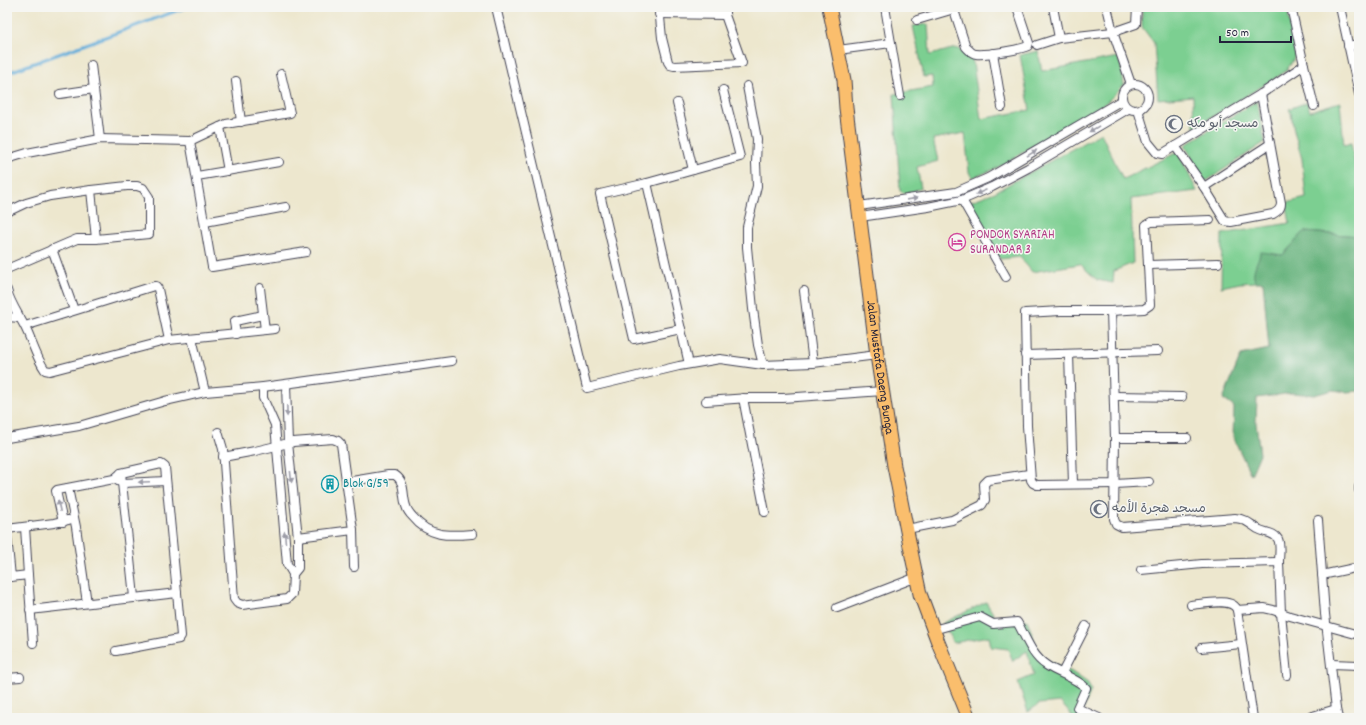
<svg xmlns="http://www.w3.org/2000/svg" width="1366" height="725" viewBox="0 0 1366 725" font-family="Dekko,'Playpen Sans Arabic',sans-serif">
  <rect width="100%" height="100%" fill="#f6f6f2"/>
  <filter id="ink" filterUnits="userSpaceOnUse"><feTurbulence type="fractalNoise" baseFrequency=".025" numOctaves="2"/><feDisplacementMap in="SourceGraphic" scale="8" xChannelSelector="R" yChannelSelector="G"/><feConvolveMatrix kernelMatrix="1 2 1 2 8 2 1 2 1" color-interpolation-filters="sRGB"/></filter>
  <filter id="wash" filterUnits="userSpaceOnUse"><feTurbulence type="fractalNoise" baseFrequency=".012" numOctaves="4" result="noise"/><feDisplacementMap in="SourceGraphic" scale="16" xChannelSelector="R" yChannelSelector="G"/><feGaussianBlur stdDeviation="0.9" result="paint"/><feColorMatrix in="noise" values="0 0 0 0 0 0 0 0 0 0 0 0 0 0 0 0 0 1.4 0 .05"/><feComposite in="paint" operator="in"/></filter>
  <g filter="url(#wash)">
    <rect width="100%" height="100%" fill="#ede7ce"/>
    <g fill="#7ccf91" stroke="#4f7866">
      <path d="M1142,7H1287L1295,55C1292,63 1289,68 1282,74L1194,128L1193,96L1158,99L1154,43L1142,27Z"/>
      <path d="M928,24L930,55L956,48L972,56L981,119L1030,110L1020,55L1038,51L1042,71L1118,57L1121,66L1124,85L1107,102L995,169L972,178L969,172L965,133L933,139L938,161L917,167L921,188L906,194L900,191L894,94L933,87L932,76L924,77L913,26Z"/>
      <path d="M1257,101L1265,142L1208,180L1204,181L1185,145Z"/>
      <path d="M1307,102L1310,111L1340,102L1344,145L1351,143L1359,186V236L1304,232L1283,255L1254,280L1256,282L1240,283L1221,287L1222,234L1290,223L1286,203L1306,198L1302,159L1294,131L1291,113L1289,109Z"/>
      <path d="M1101,133L1123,179L1178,152L1197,191L1131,199L1133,263L1114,271L1113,283L1097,280L1080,264L1032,272L1020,257L1000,259L966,203L995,192Z"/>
      <path d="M986,602L997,620H1027L1038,650L1046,660L1072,672L1088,683L1091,690L1080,718H1074L1060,702L1039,704L1028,712L1018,682L1034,675L1027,651L1013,661L1008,649L991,647L989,636L953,643L943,623Z"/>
    </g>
    <path fill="#65b27b" stroke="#446a5b" d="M1304,232L1359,236V391L1347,392L1333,390L1314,395L1292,393L1257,398L1256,423L1260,454L1251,475L1233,437L1234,407L1223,399L1241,355L1269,349L1263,282H1256C1250,273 1258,261 1261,252L1283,255Z"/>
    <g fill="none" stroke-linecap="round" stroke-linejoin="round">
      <path stroke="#62adda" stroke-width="3" d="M7,73L187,7"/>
    </g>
  </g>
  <g filter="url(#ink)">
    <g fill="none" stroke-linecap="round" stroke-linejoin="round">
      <g stroke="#404051" stroke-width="10">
        <g id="minor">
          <path d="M496,7L587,388L679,366L720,359L763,365L813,363L877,355"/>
          <path d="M659,7L662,38L668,62L670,65L674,66L742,63L725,15V7"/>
          <path d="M885,7L891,43"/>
          <path d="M953,7L966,47C969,50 972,54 976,54C986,55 1019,50 1028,46L1029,43L1017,7"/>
          <path d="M1053,7L1059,38L1113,32L1131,84"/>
          <path d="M1107,7L1113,32L1136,24L1137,7"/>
          <path d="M1291,7L1304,65"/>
          <path d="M1340,7L1359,94"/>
          <path d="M659,14L725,15"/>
          <path d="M917,20L961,7"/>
          <path d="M1037,45L1059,38"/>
          <path d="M1348,46L1359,44"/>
          <path d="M838,50L891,43L900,96"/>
          <path d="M993,53L1002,107"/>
          <path d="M91,65L100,139"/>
          <path d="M236,81L241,122"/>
          <circle cx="1135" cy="97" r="13"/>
          <path d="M747,86L757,139L756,163L757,186L747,227V247L753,309L758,345L763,365"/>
          <path d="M60,94L94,89"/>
          <path d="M677,103L693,170"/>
          <path d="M1140,110H1138L1148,142L1157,153L1162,154L1261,94L1304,65L1314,106"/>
          <path d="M220,127L228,171"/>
          <path d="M190,141L226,124L290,113L281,74"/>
          <path d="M1175,146L1204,187L1225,221L1231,222L1273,214C1278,211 1281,209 1281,203L1261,94"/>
          <path d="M7,159L27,153L100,139L190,141L212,267L306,252"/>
          <path d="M197,176L279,162"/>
          <path d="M647,183L689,364"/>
          <path d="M1204,187L1270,144"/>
          <path d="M91,190L96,239"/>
          <path d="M962,200L1006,277"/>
          <path d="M859,206L956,192L988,178L1122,100"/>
          <path d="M7,212L26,203L50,196L91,190L127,186H137L143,188L149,197V234L96,239H77L7,269"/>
          <path d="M860,217L928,207L962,200L992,187L1028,168L1128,109"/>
          <path d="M1210,220L1151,222L1146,225L1150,305L1144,309L1111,311L1115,438L1114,519L1116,524L1122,527L1235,518C1246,519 1250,524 1258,529C1265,533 1274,532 1278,539C1281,545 1279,555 1279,562"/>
          <path d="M205,222L286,207"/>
          <path d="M52,249L74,310"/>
          <path d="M1148,265L1218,263"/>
          <path d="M260,288L265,330"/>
          <path d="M7,290C10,303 19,315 25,327C32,341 36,357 45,370L50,371L169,340L275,329"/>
          <path d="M804,291L813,363"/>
          <path d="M1111,311H1061L1025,313L1027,426L1031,480L1033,483L1037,485L1115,484L1149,482"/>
          <path d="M7,317L20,318"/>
          <path d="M25,326L154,286H156L158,289L169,340"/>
          <path d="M681,329L634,339L600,194L647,183L740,157L723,90"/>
          <path d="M236,334L234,322L235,321L263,315"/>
          <path d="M192,338L205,392"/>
          <path d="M1069,354L1073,484"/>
          <path d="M1025,355L1158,351"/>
          <path d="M263,387V398L275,425L287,564L293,574"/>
          <path d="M1114,396L1182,397"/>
          <path d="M743,398L765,512"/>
          <path d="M706,401L748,398H783L883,391"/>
          <path d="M218,432L223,449L234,599L237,603L242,605L287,599L292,594L293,574L298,568V537L288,443L286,384"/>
          <path d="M7,438L79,426L165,401L205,392L263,387L452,361"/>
          <path d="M1115,438H1187"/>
          <path d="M223,457L255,451L293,442L333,439L338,441L341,444L353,530L298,537"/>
          <path d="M121,473L134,597"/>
          <path d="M118,481L123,483L166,481"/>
          <path d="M346,482L388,475H395C406,482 402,495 406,506C407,510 410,514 413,517C429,537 448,536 472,534"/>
          <path d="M1359,487V490"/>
          <path d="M68,488L76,527L87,603"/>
          <path d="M1318,520L1325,614L1336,709L1338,718"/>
          <path d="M63,522L56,491L57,490L114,479L121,473L161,464L165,467L177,593"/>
          <path d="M25,527L28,575"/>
          <path d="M7,529L54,523L68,520"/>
          <path d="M907,529L952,520L982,505L985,500L984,484L988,480L1029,474"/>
          <path d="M353,530L354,567"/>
          <path d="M7,536L11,577L28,575L33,643"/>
          <path d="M1141,570L1202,564L1279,562L1281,613L1287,675"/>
          <path d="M1322,575L1359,567"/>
          <path d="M1191,605C1203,604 1233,597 1237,610L1264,608L1273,610L1290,616L1359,635"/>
          <path d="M837,608L917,577"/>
          <path d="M30,610L177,593L181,636L179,639L116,651"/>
          <path d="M1237,610L1253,718"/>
          <path d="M933,630L980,617L993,624L1017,622C1026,637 1031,655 1046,665C1059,674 1075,677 1086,688L1077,708L1099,718"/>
          <path d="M1201,648L1241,644"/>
          <path d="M1331,664L1359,665"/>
          <path d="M1062,673L1086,626"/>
          <path d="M7,678L20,677"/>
          <path d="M1306,718L1336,709"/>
        </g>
      </g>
      <g stroke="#404051" stroke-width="15">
        <g id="primary">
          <path id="s1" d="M829,7L844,80L846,108L877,355L894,466L913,561L920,594L938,642L969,718"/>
        </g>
      </g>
      <use href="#minor" stroke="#fff" stroke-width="8"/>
      <use href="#primary" stroke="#fabe6d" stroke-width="13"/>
    </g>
    <defs><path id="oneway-solid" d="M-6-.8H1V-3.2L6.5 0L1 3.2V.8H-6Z"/></defs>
    <g fill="#9c9ca7">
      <use href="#oneway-solid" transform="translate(1094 129) rotate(149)"/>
      <use href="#oneway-solid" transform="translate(1032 153) rotate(-32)"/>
      <use href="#oneway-solid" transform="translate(981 192) rotate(157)"/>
      <use href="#oneway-solid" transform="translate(912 199) rotate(-8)"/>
      <use href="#oneway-solid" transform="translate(287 411) rotate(89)"/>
      <use href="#oneway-solid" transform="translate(291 477) rotate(84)"/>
      <use href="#oneway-solid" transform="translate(144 482) rotate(178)"/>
      <use href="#oneway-solid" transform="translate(59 506) rotate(-102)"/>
      <use href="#oneway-solid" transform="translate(285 537) rotate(-94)"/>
    </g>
  </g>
  <defs>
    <g id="mosque-ring" transform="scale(0.9)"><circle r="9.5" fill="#f6f6f2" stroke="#6b7280" stroke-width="1.5"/><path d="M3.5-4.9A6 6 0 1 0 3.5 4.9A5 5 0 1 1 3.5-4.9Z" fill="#6b7280"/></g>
    <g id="hotel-ring" transform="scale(0.9)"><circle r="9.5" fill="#f6f6f2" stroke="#d1479c" stroke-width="1.5"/><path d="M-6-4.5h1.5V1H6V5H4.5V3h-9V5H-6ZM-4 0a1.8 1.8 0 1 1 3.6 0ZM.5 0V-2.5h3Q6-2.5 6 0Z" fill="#d1479c"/></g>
    <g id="building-ring" transform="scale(0.9)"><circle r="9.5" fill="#f6f6f2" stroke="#0f9aa8" stroke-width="1.5"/><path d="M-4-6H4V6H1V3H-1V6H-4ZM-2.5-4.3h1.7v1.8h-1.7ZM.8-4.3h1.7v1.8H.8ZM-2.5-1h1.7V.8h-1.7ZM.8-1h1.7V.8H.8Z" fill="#0f9aa8"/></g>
  </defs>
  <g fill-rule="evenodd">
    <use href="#mosque-ring" x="1174" y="124"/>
    <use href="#hotel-ring" x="957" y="242"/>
    <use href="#building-ring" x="330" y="484"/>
    <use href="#mosque-ring" x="1099" y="509"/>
  </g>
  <g text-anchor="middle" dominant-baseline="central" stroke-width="3" stroke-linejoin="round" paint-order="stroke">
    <g font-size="13" fill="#5b616d" stroke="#f6f6f2" text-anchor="start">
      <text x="1187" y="124">مسجد أبو مكه</text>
      <text x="1112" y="509">مسجد هجرة الأمه</text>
    </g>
    <g font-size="13" fill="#b23c85" stroke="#f6f6f2" text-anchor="start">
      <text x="970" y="235">PONDOK SYARIAH<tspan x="970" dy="15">SURANDAR 3</tspan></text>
    </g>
    <g font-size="13" fill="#22223b" stroke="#f6f6f2">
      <text stroke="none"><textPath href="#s1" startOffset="364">Jalan Mustafa Daeng Bunga</textPath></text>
    </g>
    <g font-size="13" fill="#0d838f" stroke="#f6f6f2" text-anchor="start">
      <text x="343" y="484">Blok G/59</text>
    </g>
  </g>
  <rect width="1366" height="725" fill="none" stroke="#f6f6f2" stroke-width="24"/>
  <path d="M1220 36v6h71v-6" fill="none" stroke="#22223b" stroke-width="2"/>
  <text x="1226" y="36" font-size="12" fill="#22223b" stroke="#f6f6f2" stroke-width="3" paint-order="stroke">50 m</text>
</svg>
